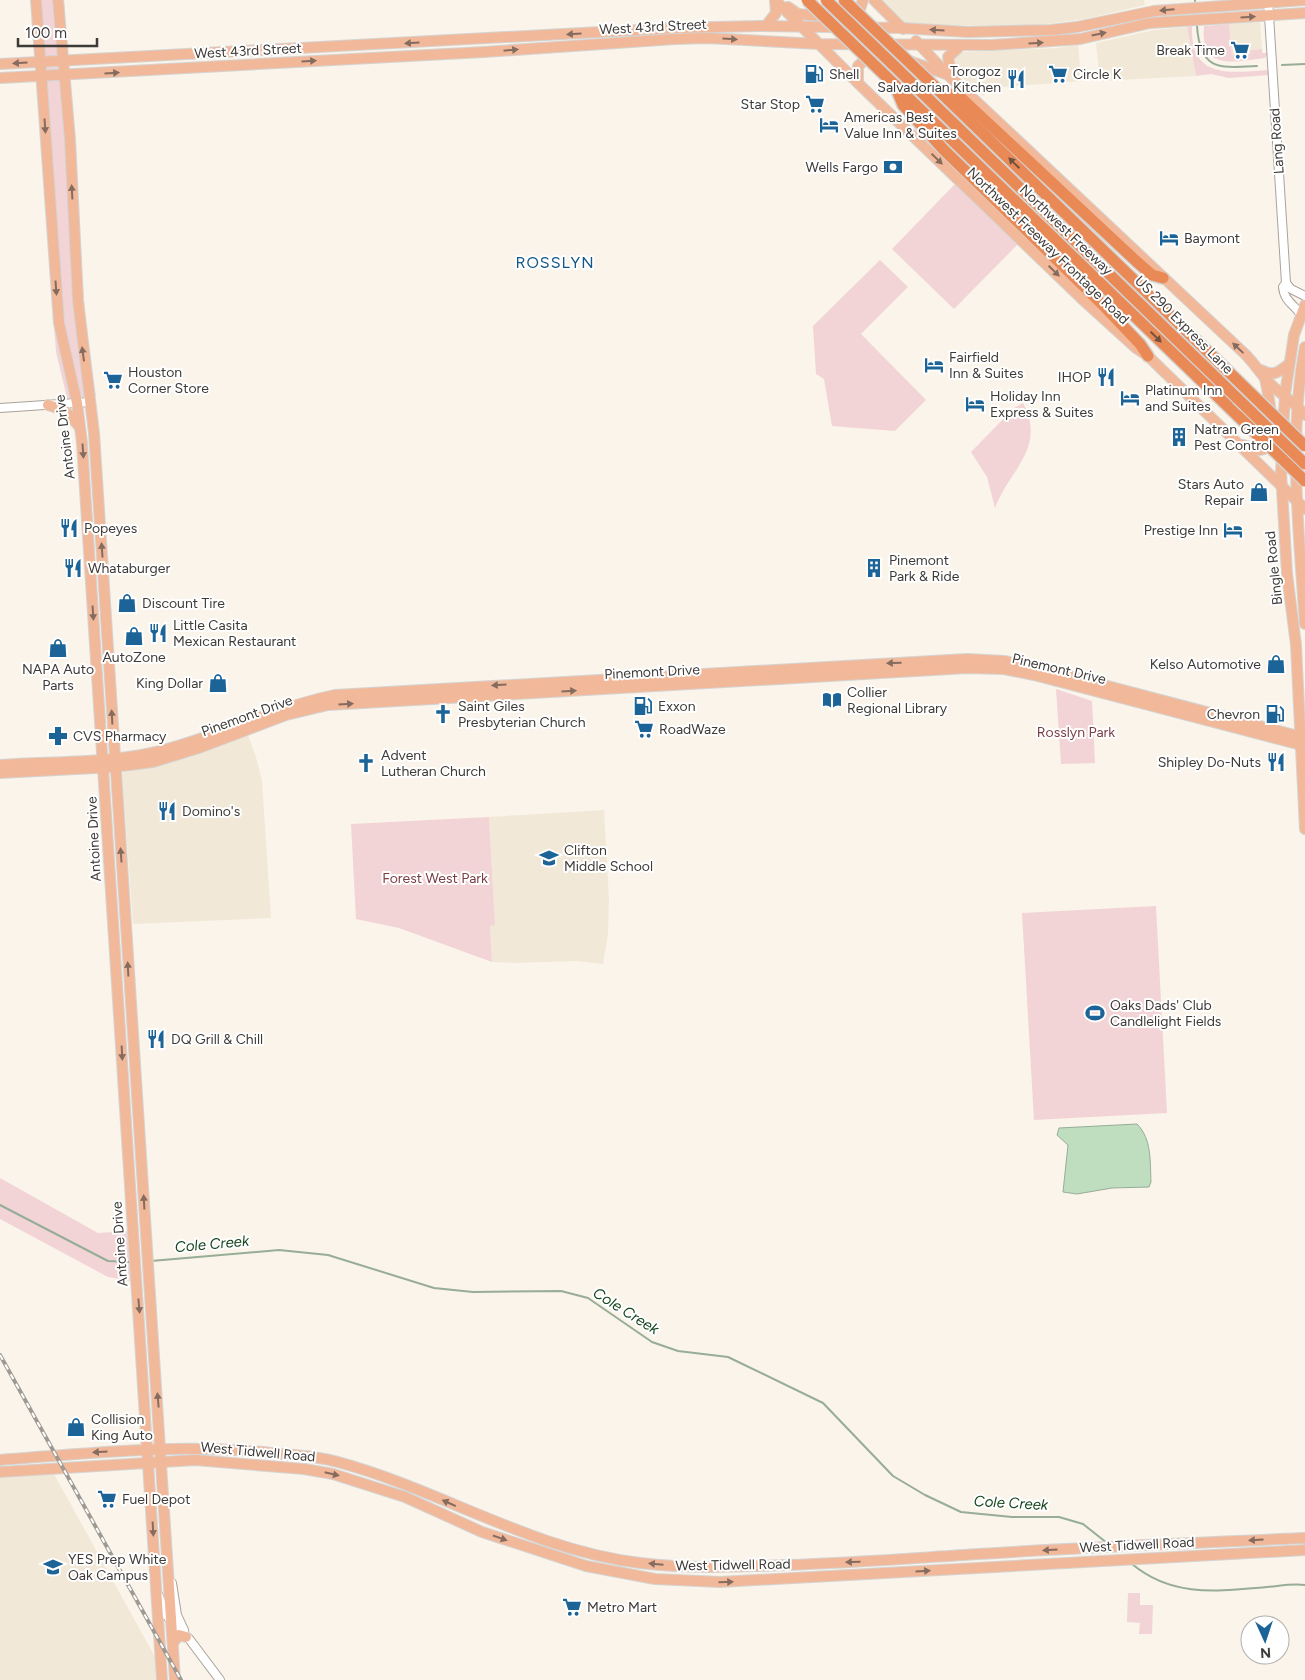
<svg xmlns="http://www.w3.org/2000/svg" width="1305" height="1680" viewBox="0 0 1305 1680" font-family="Figtree,sans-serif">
  <rect width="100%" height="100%" fill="#faf4ea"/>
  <g fill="#f2e8d8">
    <path d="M881,0H1144L1145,5L1085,19L1030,26L913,25L904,22Z"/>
    <path d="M1260,22L1262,49L1251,50V54L1232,55L1229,24Z"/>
    <path d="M1187,27L1196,76L1100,81L1096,43L1154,30Z"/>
    <path d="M1078,44L1081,81L992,88L983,96L956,72L951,64L955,54L959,52L1058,48Z"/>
    <path d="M248,735L256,757L262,781L271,918L133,924L122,773L192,757Z"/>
    <path d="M604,810L609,899L608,934L603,964L577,961L513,963L492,962L490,925H495L489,817Z"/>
    <path d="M54,1474L155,1657L156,1680H0V1478Z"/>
  </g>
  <g fill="#f2d4d6">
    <path d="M31,0H64L86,330L96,396L67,398L56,352Z"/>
    <path d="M1229,24L1232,55L1250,54L1251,50L1262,49V53H1268L1265,58C1233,62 1200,71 1204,26Z"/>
    <path d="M1192,26C1190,79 1229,73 1267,70L1269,75L1229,78L1211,74L1196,76L1187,27Z"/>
    <path d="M955,184L1018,244L954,309L892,249Z"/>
    <path d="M880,260L908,287L861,334L926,400L895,431L832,426L824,379L816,374L813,326Z"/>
    <path d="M1023,403C1047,448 1009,470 995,508L987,477L971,452L1014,408Z"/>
    <path d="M1056,689L1092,701L1095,763L1061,764Z"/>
    <path d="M489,817L495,925L490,926L492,962L399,928L356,919L351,824Z"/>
    <path d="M1156,906L1167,1113L1034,1120L1022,913Z"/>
    <path d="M0,1178L98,1233L128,1231L131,1281L108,1277L0,1219Z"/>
    <path d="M1128,1593H1140V1605H1153L1152,1634H1139L1140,1623L1127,1622Z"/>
  </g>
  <path fill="#bedebf" stroke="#97ad96" d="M1137,1124C1152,1139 1150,1162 1151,1182L1149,1187L1112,1188L1077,1194L1063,1192L1068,1145L1057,1135L1059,1128Z"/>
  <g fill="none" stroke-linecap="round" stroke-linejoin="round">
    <g stroke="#97ad96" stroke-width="2">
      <path d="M1195,0V1"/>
      <path d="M1197,26C1200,71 1219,68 1257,66"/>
      <path d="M1282,65L1305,64"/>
      <path d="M0,1205L108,1261L131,1262"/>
      <path d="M151,1261L279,1250L328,1255L434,1288L473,1292L561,1291L588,1298L652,1342L678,1351L728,1357L823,1403L893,1476L925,1495L961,1512L1012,1517H1059L1083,1524L1107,1543"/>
      <path d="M1132,1564C1173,1598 1218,1591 1267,1587C1279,1586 1293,1583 1305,1585"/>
    </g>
    <g stroke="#a9a39a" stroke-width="10">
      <g id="minor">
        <path d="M1268,0L1286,283L1291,289L1305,296"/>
        <path d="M1286,283L1283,287C1284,301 1294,304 1301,315"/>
        <path d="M0,408L90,402"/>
        <path d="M172,1583L177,1615L184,1630"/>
        <path d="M159,1596L165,1614L190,1640L220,1680"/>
      </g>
    </g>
    <g stroke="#d4d4d3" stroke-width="12">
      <g id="major">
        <path d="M36,0L59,323L77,403L82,443L162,1680"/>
        <path d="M58,0L70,140L78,301L94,433L175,1680"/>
        <path d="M775,0L862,87L1081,298L1136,348L1148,356L1305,509"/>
        <path d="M874,0L903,29"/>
        <path d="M788,7L798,14L808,15L851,17L859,12L863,0"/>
        <path d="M766,26L776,13L775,0"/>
        <path d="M916,41L947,74L1245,354C1253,362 1258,370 1265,378C1275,391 1294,401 1305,415"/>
        <path d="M0,64L675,28L759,26L902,28L968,32L1051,30L1077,27L1154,11L1305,0"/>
        <path d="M0,78L484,52L675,39L707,38L819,44L992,45L1080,39L1150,23L1305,13"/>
        <path d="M952,78L948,57L961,45"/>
        <path d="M858,83V66L866,59L906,60L946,74"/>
        <path d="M1305,305L1294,335L1285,394L1281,472L1287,574L1296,645L1305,829"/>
        <path d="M1305,347C1288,436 1299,535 1305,624"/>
        <path d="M1261,370C1273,377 1279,372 1289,364"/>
        <path d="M48,405L64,410L79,426"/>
        <path d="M1243,445L1259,450L1264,449C1277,431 1269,399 1265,378"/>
        <path d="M0,765C56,761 117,764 171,748C227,732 278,707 335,695L967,659L1004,661L1043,669L1305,738"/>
        <path d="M0,773L114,767L153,762L199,748L286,715L328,705L967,668L1004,669L1034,675L1305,746"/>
        <path d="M0,1460C91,1453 181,1443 272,1453C294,1455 317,1456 338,1462C441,1490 532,1550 640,1563C689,1569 737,1567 787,1565C851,1563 915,1558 979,1554C1088,1547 1196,1543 1305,1538"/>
        <path d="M0,1472L195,1460L304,1469L333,1474L405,1497L482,1532L586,1566L655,1579L720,1582L1305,1550"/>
        <path d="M173,1643L179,1635L186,1637"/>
      </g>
    </g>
    <g stroke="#d4d4d3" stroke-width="14">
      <g id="highway">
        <path d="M894,84L1238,416"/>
        <path d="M914,85L1237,398"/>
        <path d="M933,85L1237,380"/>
        <path d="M896,88L903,105L944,150L1102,304L1140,344L1148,356"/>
        <path d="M941,92L959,96L1136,261L1152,275L1163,278"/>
      </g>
    </g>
    <use href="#minor" stroke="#fff" stroke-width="8"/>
    <use href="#major" stroke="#f2b89a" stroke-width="10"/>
    <use href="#highway" stroke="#e98956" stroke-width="11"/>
    <g stroke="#9e9a93" stroke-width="4">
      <path id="rail" d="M0,1355L181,1680"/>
    </g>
    <use href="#rail" stroke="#fff" stroke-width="2" stroke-dasharray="5.5" stroke-linecap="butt"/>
    <g stroke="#d4d4d3" stroke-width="14" stroke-linecap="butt">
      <g id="highway-bridge">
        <path d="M807,0L894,84"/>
        <path d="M826,0L914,85"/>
        <path d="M844,0L933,85"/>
        <path d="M1237,380L1305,446"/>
        <path d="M1237,398L1305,464"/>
        <path d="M1238,416L1305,481"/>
      </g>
    </g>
    <use href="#highway-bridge" stroke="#e98956" stroke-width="11"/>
  </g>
  <defs><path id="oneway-solid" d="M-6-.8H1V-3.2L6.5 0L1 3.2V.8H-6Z" transform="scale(1.25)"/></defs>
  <g fill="#856c5f">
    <use href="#oneway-solid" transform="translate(1167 10) rotate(175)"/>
    <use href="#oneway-solid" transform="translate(1248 17) rotate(-3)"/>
    <use href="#oneway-solid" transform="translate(937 30) rotate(-177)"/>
    <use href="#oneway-solid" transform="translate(574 34) rotate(177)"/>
    <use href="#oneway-solid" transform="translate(1099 34) rotate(-12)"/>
    <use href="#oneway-solid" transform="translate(730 39) rotate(3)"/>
    <use href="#oneway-solid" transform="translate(412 43) rotate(177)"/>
    <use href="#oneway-solid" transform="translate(1036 43) rotate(-3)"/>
    <use href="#oneway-solid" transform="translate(511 50) rotate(-5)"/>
    <use href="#oneway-solid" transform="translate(309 61) rotate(-3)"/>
    <use href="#oneway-solid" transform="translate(20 63) rotate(177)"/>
    <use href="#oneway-solid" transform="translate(112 73) rotate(-3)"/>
    <use href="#oneway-solid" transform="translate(45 126) rotate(86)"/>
    <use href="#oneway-solid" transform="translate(937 159) rotate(44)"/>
    <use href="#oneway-solid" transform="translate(72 192) rotate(-93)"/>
    <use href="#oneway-solid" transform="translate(1054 271) rotate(44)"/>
    <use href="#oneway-solid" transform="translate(56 288) rotate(86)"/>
    <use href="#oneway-solid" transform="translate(1238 348) rotate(-137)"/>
    <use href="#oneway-solid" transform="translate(83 354) rotate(-98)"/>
    <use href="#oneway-solid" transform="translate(83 451) rotate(86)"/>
    <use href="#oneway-solid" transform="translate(102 550) rotate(-94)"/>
    <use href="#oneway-solid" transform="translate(93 613) rotate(86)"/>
    <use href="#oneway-solid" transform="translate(894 663) rotate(178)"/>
    <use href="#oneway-solid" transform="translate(499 685) rotate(177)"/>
    <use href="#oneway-solid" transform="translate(569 691) rotate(-3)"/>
    <use href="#oneway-solid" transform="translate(346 704) rotate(-3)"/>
    <use href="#oneway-solid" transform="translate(112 717) rotate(-93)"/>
    <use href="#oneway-solid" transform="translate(121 855) rotate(-94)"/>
    <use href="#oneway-solid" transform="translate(128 969) rotate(-93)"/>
    <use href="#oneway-solid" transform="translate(122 1053) rotate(87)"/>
    <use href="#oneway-solid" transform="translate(144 1202) rotate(-93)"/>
    <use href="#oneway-solid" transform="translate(139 1306) rotate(85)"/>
    <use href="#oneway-solid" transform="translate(158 1400) rotate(-95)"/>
    <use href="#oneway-solid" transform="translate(100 1452) rotate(176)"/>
    <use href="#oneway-solid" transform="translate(332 1474) rotate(13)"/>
    <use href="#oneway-solid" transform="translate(449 1503) rotate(-156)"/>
    <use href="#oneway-solid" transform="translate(153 1529) rotate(87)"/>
    <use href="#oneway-solid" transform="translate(500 1538) rotate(19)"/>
    <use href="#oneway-solid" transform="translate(1256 1540) rotate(177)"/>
    <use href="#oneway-solid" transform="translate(1050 1550) rotate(177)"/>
    <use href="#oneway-solid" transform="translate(853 1562) rotate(178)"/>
    <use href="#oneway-solid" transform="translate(656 1564) rotate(-175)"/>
    <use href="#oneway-solid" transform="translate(923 1571) rotate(-4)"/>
    <use href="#oneway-solid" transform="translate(726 1582) rotate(-2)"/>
  </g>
  <g fill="#715240">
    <use href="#oneway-solid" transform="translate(1014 163) rotate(-136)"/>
    <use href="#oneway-solid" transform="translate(1156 337) rotate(44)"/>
  </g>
  <defs>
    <g id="supermarket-bare" transform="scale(1.5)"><path d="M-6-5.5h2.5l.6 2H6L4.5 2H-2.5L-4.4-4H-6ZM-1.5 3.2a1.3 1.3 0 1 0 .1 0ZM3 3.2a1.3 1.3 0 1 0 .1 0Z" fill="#1c6498" stroke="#fff" stroke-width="2.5" paint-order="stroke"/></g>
    <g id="fuel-bare" transform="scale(1.5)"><path d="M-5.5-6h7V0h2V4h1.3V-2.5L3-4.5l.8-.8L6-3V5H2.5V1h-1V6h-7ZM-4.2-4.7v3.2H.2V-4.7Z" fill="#1c6498" stroke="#fff" stroke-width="2.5" paint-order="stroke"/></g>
    <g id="restaurant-bare" transform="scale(1.5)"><path d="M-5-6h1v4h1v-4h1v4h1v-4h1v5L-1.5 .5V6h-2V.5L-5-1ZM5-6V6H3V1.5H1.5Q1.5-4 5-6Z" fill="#1c6498" stroke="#fff" stroke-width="2.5" paint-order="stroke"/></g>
    <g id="hotel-bare" transform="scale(1.5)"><path d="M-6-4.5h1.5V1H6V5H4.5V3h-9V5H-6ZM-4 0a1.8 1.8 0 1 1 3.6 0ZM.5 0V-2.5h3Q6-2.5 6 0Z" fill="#1c6498" stroke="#fff" stroke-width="2.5" paint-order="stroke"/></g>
    <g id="bank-bare" transform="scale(1.5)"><path d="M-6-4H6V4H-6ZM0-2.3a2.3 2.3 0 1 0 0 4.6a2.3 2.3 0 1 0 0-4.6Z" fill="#1c6498" stroke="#fff" stroke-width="2.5" paint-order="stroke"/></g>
    <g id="building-bare" transform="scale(1.5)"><path d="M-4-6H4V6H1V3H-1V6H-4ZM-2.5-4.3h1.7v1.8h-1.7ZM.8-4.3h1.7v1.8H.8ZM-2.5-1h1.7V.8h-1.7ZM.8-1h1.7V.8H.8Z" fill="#1c6498" stroke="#fff" stroke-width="2.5" paint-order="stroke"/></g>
    <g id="shop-bare" transform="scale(1.5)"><path d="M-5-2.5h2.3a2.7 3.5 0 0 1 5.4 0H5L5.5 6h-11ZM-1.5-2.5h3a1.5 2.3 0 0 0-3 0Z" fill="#1c6498" stroke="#fff" stroke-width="2.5" paint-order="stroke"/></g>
    <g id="library-bare" transform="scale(1.5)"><path d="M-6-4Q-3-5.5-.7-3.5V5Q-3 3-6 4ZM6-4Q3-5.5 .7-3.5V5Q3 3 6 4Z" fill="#1c6498" stroke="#fff" stroke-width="2.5" paint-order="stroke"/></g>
    <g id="church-bare" transform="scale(1.5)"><path d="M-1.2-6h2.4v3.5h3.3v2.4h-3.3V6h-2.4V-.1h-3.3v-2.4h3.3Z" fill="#1c6498" stroke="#fff" stroke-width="2.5" paint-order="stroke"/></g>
    <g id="pharmacy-bare" transform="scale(1.5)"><path d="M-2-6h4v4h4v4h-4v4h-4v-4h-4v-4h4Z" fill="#1c6498" stroke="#fff" stroke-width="2.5" paint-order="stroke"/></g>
    <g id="school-bare" transform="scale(1.5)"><path d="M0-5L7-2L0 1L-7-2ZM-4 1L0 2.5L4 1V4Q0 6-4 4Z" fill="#1c6498" stroke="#fff" stroke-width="2.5" paint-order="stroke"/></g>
    <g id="stadium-bare" transform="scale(1.5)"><path d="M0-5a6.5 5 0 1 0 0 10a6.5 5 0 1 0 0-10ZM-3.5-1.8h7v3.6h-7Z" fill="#1c6498" stroke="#fff" stroke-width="2.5" paint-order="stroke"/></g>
  </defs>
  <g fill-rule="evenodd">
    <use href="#supermarket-bare" x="1240" y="50"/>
    <use href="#fuel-bare" x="814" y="74"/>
    <use href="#supermarket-bare" x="1058" y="74"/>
    <use href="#restaurant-bare" x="1016" y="79"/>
    <use href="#supermarket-bare" x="815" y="104"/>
    <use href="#hotel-bare" x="829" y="125"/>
    <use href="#bank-bare" x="893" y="167"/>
    <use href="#hotel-bare" x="1169" y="238"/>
    <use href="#hotel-bare" x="934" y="365"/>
    <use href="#restaurant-bare" x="1106" y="377"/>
    <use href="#supermarket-bare" x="113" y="380"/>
    <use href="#hotel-bare" x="1130" y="398"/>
    <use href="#hotel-bare" x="975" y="404"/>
    <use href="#building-bare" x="1179" y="437"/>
    <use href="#shop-bare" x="1259" y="492"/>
    <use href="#restaurant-bare" x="69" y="528"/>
    <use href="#hotel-bare" x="1233" y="530"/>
    <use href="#restaurant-bare" x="73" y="568"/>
    <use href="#building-bare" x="874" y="568"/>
    <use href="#shop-bare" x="127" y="603"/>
    <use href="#restaurant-bare" x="158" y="633"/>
    <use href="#shop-bare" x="134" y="636"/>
    <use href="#shop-bare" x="58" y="648"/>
    <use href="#shop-bare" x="1276" y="664"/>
    <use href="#shop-bare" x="218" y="683"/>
    <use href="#library-bare" x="832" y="700"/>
    <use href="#fuel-bare" x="643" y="706"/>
    <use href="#church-bare" x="443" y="714"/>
    <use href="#fuel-bare" x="1275" y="714"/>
    <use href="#supermarket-bare" x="644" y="729"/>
    <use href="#pharmacy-bare" x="58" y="736"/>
    <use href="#restaurant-bare" x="1276" y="762"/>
    <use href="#church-bare" x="366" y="763"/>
    <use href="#restaurant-bare" x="167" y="811"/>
    <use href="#school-bare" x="549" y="858"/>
    <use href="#stadium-bare" x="1095" y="1013"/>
    <use href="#restaurant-bare" x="156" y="1039"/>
    <use href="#shop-bare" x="76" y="1427"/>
    <use href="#supermarket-bare" x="107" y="1499"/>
    <use href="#school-bare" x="53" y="1567"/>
    <use href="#supermarket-bare" x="572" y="1607"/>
  </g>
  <g text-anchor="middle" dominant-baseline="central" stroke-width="4" stroke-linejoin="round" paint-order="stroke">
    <g font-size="14" fill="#3d3a37" stroke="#fff">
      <text transform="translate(653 27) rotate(-3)">West 43rd Street</text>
      <text transform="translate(248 51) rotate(-3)">West 43rd Street</text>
      <text transform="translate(1277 141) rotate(-94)">Lang Road</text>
      <text transform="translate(1066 230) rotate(44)">Northwest Freeway</text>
      <text transform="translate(1048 246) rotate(44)">Northwest Freeway Frontage Road</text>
      <text transform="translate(1184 325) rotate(45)">US 290 Express Lane</text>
      <text transform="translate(65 437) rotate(-97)">Antoine Drive</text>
      <text transform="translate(1274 568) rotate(-96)">Bingle Road</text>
      <text transform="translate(1059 669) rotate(13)">Pinemont Drive</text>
      <text transform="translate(652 672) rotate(-3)">Pinemont Drive</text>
      <text transform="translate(247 716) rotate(-20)">Pinemont Drive</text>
      <text transform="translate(94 839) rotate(-93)">Antoine Drive</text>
      <text transform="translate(120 1244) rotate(-94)">Antoine Drive</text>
      <text transform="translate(258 1452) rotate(5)">West Tidwell Road</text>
      <text transform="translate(1137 1545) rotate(-3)">West Tidwell Road</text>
      <text transform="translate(733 1565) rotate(-1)">West Tidwell Road</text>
    </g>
    <g font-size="14" fill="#3d3a37" stroke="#fff" text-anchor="start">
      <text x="1225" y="50" text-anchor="end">Break Time</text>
      <text x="1001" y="71" text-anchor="end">Torogoz<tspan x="1001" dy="16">Salvadorian Kitchen</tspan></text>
      <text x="829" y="74">Shell</text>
      <text x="1073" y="74">Circle K</text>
      <text x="800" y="104" text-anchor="end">Star Stop</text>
      <text x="844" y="117">Americas Best<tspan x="844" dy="16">Value Inn &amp; Suites</tspan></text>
      <text x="878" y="167" text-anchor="end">Wells Fargo</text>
      <text x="1184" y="238">Baymont</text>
      <text x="949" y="357">Fairfield<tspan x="949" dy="16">Inn &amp; Suites</tspan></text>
      <text x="128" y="372">Houston<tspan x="128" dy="16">Corner Store</tspan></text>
      <text x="1091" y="377" text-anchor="end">IHOP</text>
      <text x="1145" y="390">Platinum Inn<tspan x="1145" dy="16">and Suites</tspan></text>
      <text x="990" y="396">Holiday Inn<tspan x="990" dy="16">Express &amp; Suites</tspan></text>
      <text x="1194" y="429">Natran Green<tspan x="1194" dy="16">Pest Control</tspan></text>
      <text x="1244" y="484" text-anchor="end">Stars Auto<tspan x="1244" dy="16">Repair</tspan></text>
      <text x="84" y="528">Popeyes</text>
      <text x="1218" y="530" text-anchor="end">Prestige Inn</text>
      <text x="889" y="560">Pinemont<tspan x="889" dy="16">Park &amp; Ride</tspan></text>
      <text x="88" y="568">Whataburger</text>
      <text x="142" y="603">Discount Tire</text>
      <text x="173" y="625">Little Casita<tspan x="173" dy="16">Mexican Restaurant</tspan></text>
      <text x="134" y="657" text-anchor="middle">AutoZone</text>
      <text x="1261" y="664" text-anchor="end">Kelso Automotive</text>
      <text x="58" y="669" text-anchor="middle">NAPA Auto<tspan x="58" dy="16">Parts</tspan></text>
      <text x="203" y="683" text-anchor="end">King Dollar</text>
      <text x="847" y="692">Collier<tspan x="847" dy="16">Regional Library</tspan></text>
      <text x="458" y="706">Saint Giles<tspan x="458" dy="16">Presbyterian Church</tspan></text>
      <text x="658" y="706">Exxon</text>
      <text x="1260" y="714" text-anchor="end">Chevron</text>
      <text x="659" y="729">RoadWaze</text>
      <text x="73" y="736">CVS Pharmacy</text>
      <text x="381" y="755">Advent<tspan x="381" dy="16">Lutheran Church</tspan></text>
      <text x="1261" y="762" text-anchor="end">Shipley Do-Nuts</text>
      <text x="182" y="811">Domino's</text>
      <text x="564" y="850">Clifton<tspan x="564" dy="16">Middle School</tspan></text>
      <text x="1110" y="1005">Oaks Dads' Club<tspan x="1110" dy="16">Candlelight Fields</tspan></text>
      <text x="171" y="1039">DQ Grill &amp; Chill</text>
      <text x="91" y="1419">Collision<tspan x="91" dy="16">King Auto</tspan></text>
      <text x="122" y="1499">Fuel Depot</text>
      <text x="68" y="1559">YES Prep White<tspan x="68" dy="16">Oak Campus</tspan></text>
      <text x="587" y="1607">Metro Mart</text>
    </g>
    <g font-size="14" fill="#7a3d44" stroke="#fff">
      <text x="1076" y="732">Rosslyn Park</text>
      <text x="435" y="878">Forest West Park</text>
    </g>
    <g font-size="15" font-style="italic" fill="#17461e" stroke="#fff">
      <text transform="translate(212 1244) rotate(-5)">Cole Creek</text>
      <text transform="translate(626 1311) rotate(32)">Cole Creek</text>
      <text transform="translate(1011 1503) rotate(3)">Cole Creek</text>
    </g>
    <g font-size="16" letter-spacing="1" fill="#145786" stroke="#fff">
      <text x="555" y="262">ROSSLYN</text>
    </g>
  </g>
  <g transform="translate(1265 1640) rotate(177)"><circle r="24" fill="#ffffff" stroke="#b1b0af"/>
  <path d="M0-4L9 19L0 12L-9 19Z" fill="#1c6498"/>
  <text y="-8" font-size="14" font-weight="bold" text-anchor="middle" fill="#3d3a37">N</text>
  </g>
  <path d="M18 38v8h79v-8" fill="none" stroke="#3d3a37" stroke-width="2.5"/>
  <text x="25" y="38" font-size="15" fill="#3d3a37" stroke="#ffffff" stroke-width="4" paint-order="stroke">100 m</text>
</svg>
